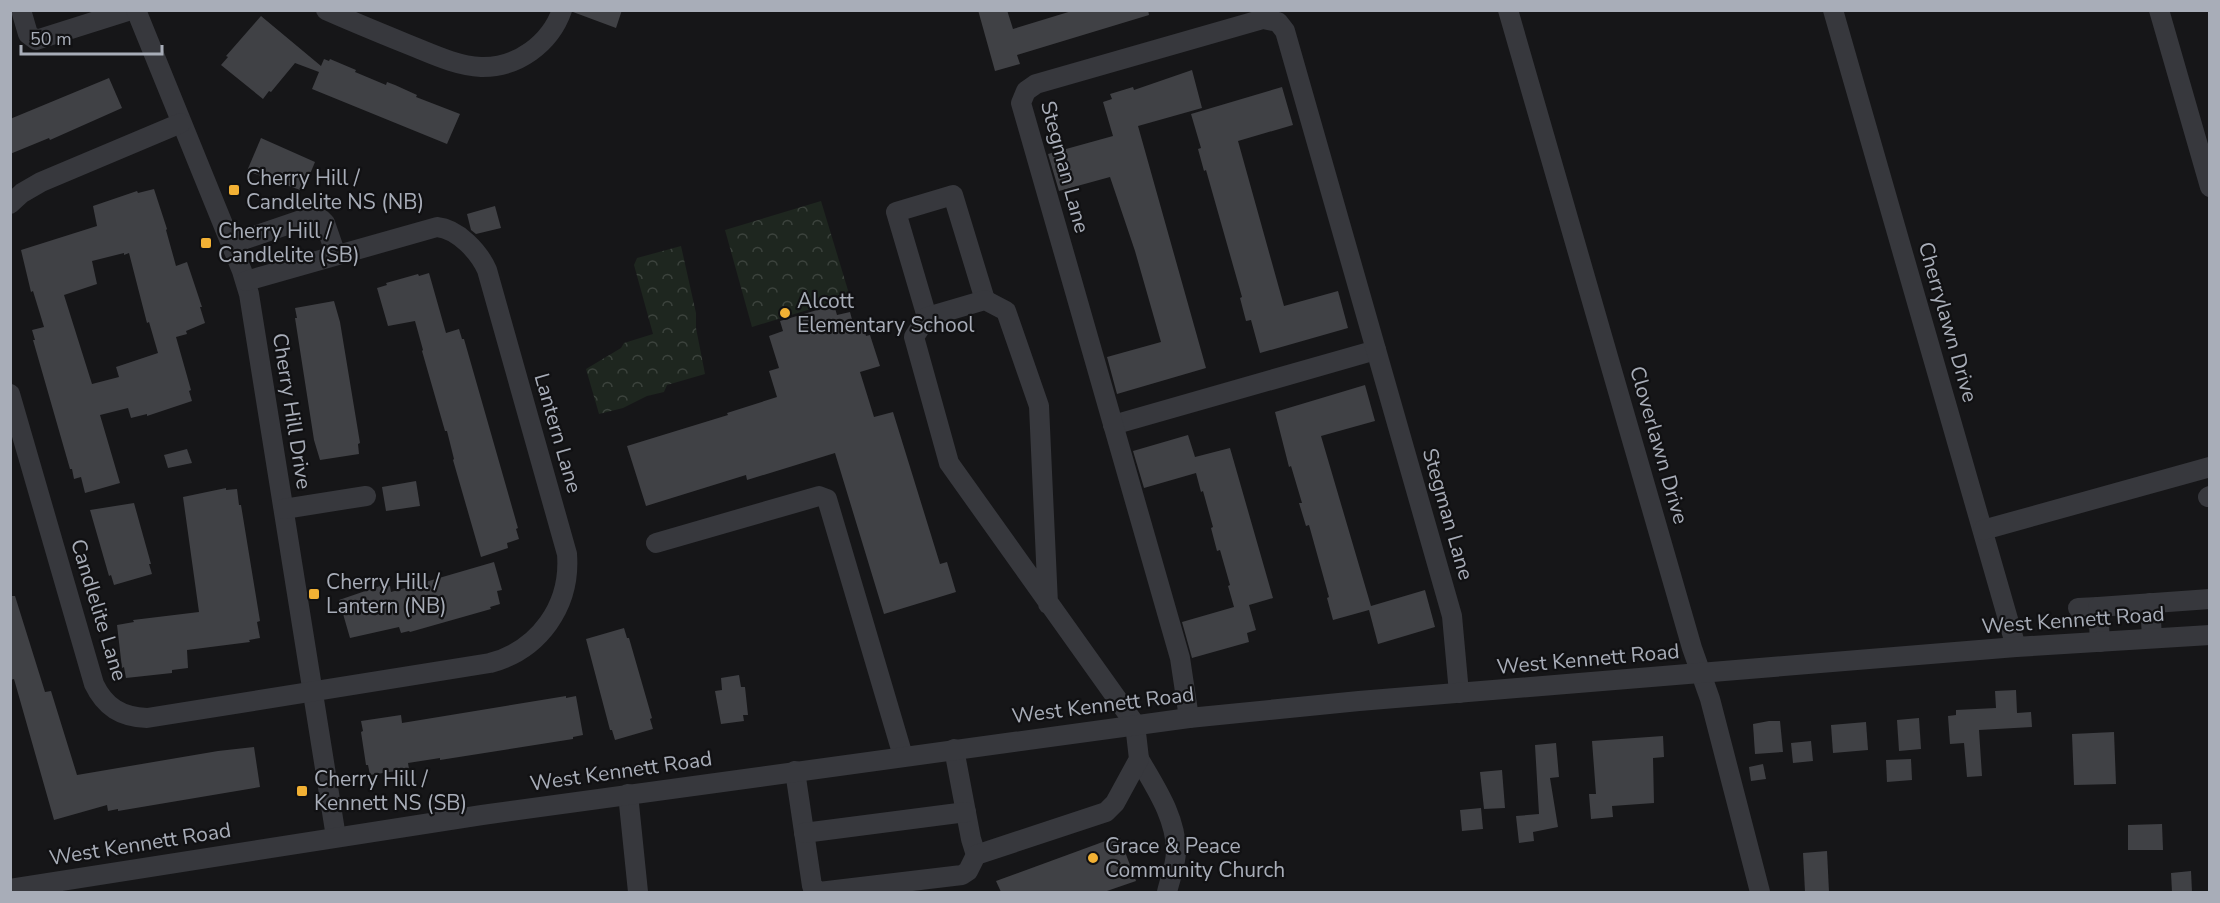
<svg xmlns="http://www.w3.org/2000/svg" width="2220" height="903" viewBox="0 0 2220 903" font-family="'Nunito Sans',sans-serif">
  <defs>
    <pattern id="park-crowns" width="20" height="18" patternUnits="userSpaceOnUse" patternTransform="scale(1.5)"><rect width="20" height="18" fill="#1e261f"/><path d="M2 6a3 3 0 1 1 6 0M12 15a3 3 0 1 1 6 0" fill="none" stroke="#3c433d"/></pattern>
  </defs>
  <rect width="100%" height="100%" fill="#161618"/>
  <g fill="url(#park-crowns)">
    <path d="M821,201L850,297L752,327L725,230Z"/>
    <path d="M681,246L696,313V328L705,374L667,385L664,392L647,396L623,408L599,414L586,369L621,348L624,343L653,334L634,265L637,258Z"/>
  </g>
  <g fill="#404145" fill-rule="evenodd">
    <path d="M574,10H622L616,28L573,12Z"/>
    <path d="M978,10H1007L1013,29L1075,10H1148L1149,15L1017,55L1020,64L995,71Z"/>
    <path d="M261,16L321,66L324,59L329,61L330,59L356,70L355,72L386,85L387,82L395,85L417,95L416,97L460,114L447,144L312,89L319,72L295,63L271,92L269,91L263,99L221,65L228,57L226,56Z"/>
    <path d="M1192,70L1202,108L1138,126L1206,368L1117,394L1107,357L1161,342L1135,251L1110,177L1059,191L1048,154L1113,136L1103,102L1112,99L1110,94L1133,87L1134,90Z"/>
    <path d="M109,78L122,108L50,140L49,138L10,154V119Z"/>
    <path d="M1282,87L1293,125L1238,141L1284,306L1338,291L1348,328L1260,353L1251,320L1246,321L1240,298L1242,297L1206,170L1204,171L1198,149L1201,148L1191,114Z"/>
    <path d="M261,138L315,162L303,191L247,171Z"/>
    <path d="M154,189L167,229L166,230L176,266L187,262L202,307H200L205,323L186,331L187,334L176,337L191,390L189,391L192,401L147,416V414L131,418L128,408L100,415L120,483L85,493L81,477L74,479L72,469H70L33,340H35L32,330L44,327L33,291L31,292L21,250L97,226L93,206L137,191L138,193ZM124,253V255L129,253L147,323L149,322L158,353L116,367L119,377L92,384L64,295L97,284L92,261Z"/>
    <path d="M495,206L501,228L476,234L471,230L467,214Z"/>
    <path d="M429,273L446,333L459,329L462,339H464L518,528L516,529L519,539L507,543L508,548L481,557L453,460L454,459L447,431H445L422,351L423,350L415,321L388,326L377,288L387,285L386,283L418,274L419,276Z"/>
    <path d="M334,301L340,322L360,443L358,444L359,454L320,460L314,440L295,318H297L295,308Z"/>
    <path d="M834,305L837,315L850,312L854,327L863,324L866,336L870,335L880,366L860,372L874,417L893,412L940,564L947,562L956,592L884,614L835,453L747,480L746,475L646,506L627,446L728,415L727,413L777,397L769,371L779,368L769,336L783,331L780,321Z"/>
    <path d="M1365,385L1375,421L1321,436L1371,606L1425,590L1435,627L1378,644L1369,610L1333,620L1327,598L1329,597L1309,525L1306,526L1299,503H1302L1291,466L1289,467L1275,412Z"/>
    <path d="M1188,435L1195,457L1230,448L1273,598L1249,605L1256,630L1247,633L1249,642L1192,658L1182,622L1234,607L1228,586L1230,585L1220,550L1217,551L1211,528L1213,527L1203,491L1201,492L1196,473L1144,488L1133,451Z"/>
    <path d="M187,449L192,463L168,468L164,455Z"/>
    <path d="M416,481L420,506L386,511L382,487Z"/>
    <path d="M226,488V490L237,489L239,505H241L260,621L257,622L260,638L249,640L250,642L187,650L188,668L172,670V673L126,678L124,667L122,668L117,625L134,622L133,620L199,612L183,497Z"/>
    <path d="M134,503L151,564H149L152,574L114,585L111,575L109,576L90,510Z"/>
    <path d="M494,562L502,590L497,591L500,604L490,607L491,609L410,632L409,631L401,633L399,627L350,638L339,600L380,586L381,588L390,586L391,592Z"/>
    <path d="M10,596H15L45,692L51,691L77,775L218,751L254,747L260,787L118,811V809L108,811L107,805L54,820L14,679L10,680Z"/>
    <path d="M624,628L627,638H629L652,718L650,719L653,729L615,740L612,730H610L586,639Z"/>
    <path d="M739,675L741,687H745L748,715H743L744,721L721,724L715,691L722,690L721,678Z"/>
    <path d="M2016,690L2017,713L2031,712L2032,727L1979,730L1982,776L1967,777L1964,743L1950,744L1948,716L1956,715V710L1996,708L1995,691Z"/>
    <path d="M566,696V698L576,696L583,735L573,737V739L440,760V758L408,763L409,769L370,775L368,765H366L361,732L363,731L361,721L401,715L402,723Z"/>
    <path d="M1919,718L1921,749L1899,751L1897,720Z"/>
    <path d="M1769,721H1780L1783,752L1755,754L1753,724Z"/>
    <path d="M1866,722L1868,750L1833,753L1831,725Z"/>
    <path d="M2114,732L2116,784L2074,785L2072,734Z"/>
    <path d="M1663,736L1664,757L1653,758L1654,803L1612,806L1613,817L1591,819L1589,794H1596L1592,741Z"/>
    <path d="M1811,741L1813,761L1793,763L1791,743Z"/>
    <path d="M1556,743L1559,777L1550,778L1558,827L1533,832L1534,841L1519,843L1516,816L1539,814L1535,745Z"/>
    <path d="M1911,759L1912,780L1887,782L1886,760Z"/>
    <path d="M1763,764L1766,779L1751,781L1749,767Z"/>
    <path d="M1502,770L1505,808L1484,809L1480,772Z"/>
    <path d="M1481,808L1483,829L1462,831L1460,810Z"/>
    <path d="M2162,824L2163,850H2128V825Z"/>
    <path d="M1119,836L1136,881L1104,892H1001L996,881Z"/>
    <path d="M1827,851L1829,892H1805L1803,853Z"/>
    <path d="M2191,871L2192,892H2172L2171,873Z"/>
  </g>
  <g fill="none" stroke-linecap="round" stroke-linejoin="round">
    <g stroke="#37383d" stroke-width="20">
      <path d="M21,10L28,34L36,40L131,10"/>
      <path d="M136,10L242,271L249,294L336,837"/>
      <path d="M326,10C353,22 380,33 407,44C430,53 456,66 481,67C517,68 550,44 562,10"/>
      <path d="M1508,10L1692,648L1710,699L1760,892"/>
      <path d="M1833,10L2016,647"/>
      <path d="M2159,10L2210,187"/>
      <path d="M10,204L22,193L41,182L181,123"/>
      <path d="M231,244L310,217L321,219L325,223L336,255"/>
      <path d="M927,317L896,212L953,195L985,300"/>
      <path d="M10,394L94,684C105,707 121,717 147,718L490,663C539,650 571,606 567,554L487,270C479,252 458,229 437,227L246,281"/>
      <path d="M1113,425L1376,350"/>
      <path d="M2208,497L2210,496"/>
      <path d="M284,509L366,496"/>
      <path d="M1983,530L2210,467"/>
      <path d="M656,543L819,496L827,499L903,756"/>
      <path d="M2150,603L2152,638"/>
      <path d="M2078,608L2098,607"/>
      <path d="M2100,642L2098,607L2210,599"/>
      <path d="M1189,718L1180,658L1021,103L1026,91L1036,84L1263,19L1278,22L1285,31L1452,616L1459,693"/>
      <path d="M954,749L971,839L976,855"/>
      <path d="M1139,759C1155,787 1176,817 1176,851C1176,865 1170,879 1167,892"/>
      <path d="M795,771L812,886L819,892L962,875L968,871L976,855L1106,812L1115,803L1139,759L1135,724L949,463L914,337L927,317L985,300L1006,311L1039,406L1048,604"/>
      <path d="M628,794L638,892"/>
      <path d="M804,833L966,812"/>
      <path d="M10,889L482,815L1189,718L1359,701L2016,647L2210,635"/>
    </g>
  </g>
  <g fill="#f2b134" stroke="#111113" stroke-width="2">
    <rect x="228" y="184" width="12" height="12" rx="3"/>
    <rect x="200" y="237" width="12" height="12" rx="3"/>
    <circle cx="785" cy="313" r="6"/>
    <rect x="308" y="588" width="12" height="12" rx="3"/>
    <rect x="296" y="785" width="12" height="12" rx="3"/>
    <circle cx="1093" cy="858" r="6"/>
  </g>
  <g text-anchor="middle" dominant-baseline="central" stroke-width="4.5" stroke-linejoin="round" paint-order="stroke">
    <g font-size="21" fill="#a8adb8" stroke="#111113">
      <text transform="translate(1065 167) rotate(75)">Stegman Lane</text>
      <text transform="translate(1948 322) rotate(74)">Cherrylawn Drive</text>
      <text transform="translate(292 411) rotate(81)">Cherry Hill Drive</text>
      <text transform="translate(558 433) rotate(74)">Lantern Lane</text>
      <text transform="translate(1659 445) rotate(74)">Cloverlawn Drive</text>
      <text transform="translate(1448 514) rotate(74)">Stegman Lane</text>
      <text transform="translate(99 610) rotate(73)">Candlelite Lane</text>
      <text transform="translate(2073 620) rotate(-4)">West Kennett Road</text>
      <text transform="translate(1588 659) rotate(-5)">West Kennett Road</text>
      <text transform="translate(1103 705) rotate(-7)">West Kennett Road</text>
      <text transform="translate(621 771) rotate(-8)">West Kennett Road</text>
      <text transform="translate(140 844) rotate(-9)">West Kennett Road</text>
    </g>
    <g font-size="21" fill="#a8adb8" stroke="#111113" text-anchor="start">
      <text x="246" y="178">Cherry Hill /<tspan x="246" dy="24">Candlelite NS (NB)</tspan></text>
      <text x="218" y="231">Cherry Hill /<tspan x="218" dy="24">Candlelite (SB)</tspan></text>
      <text x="797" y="301">Alcott<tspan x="797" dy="24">Elementary School</tspan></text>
      <text x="326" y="582">Cherry Hill /<tspan x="326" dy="24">Lantern (NB)</tspan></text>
      <text x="314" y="779">Cherry Hill /<tspan x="314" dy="24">Kennett NS (SB)</tspan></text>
      <text x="1105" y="846">Grace &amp; Peace<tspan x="1105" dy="24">Community Church</tspan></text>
    </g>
  </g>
  <rect width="2220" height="903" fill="none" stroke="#a8adb8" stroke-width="24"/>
  <path d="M21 45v9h141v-9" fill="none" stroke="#a8adb8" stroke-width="3"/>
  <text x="30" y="45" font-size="18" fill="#a8adb8" stroke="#111113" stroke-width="4.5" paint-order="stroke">50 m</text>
</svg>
